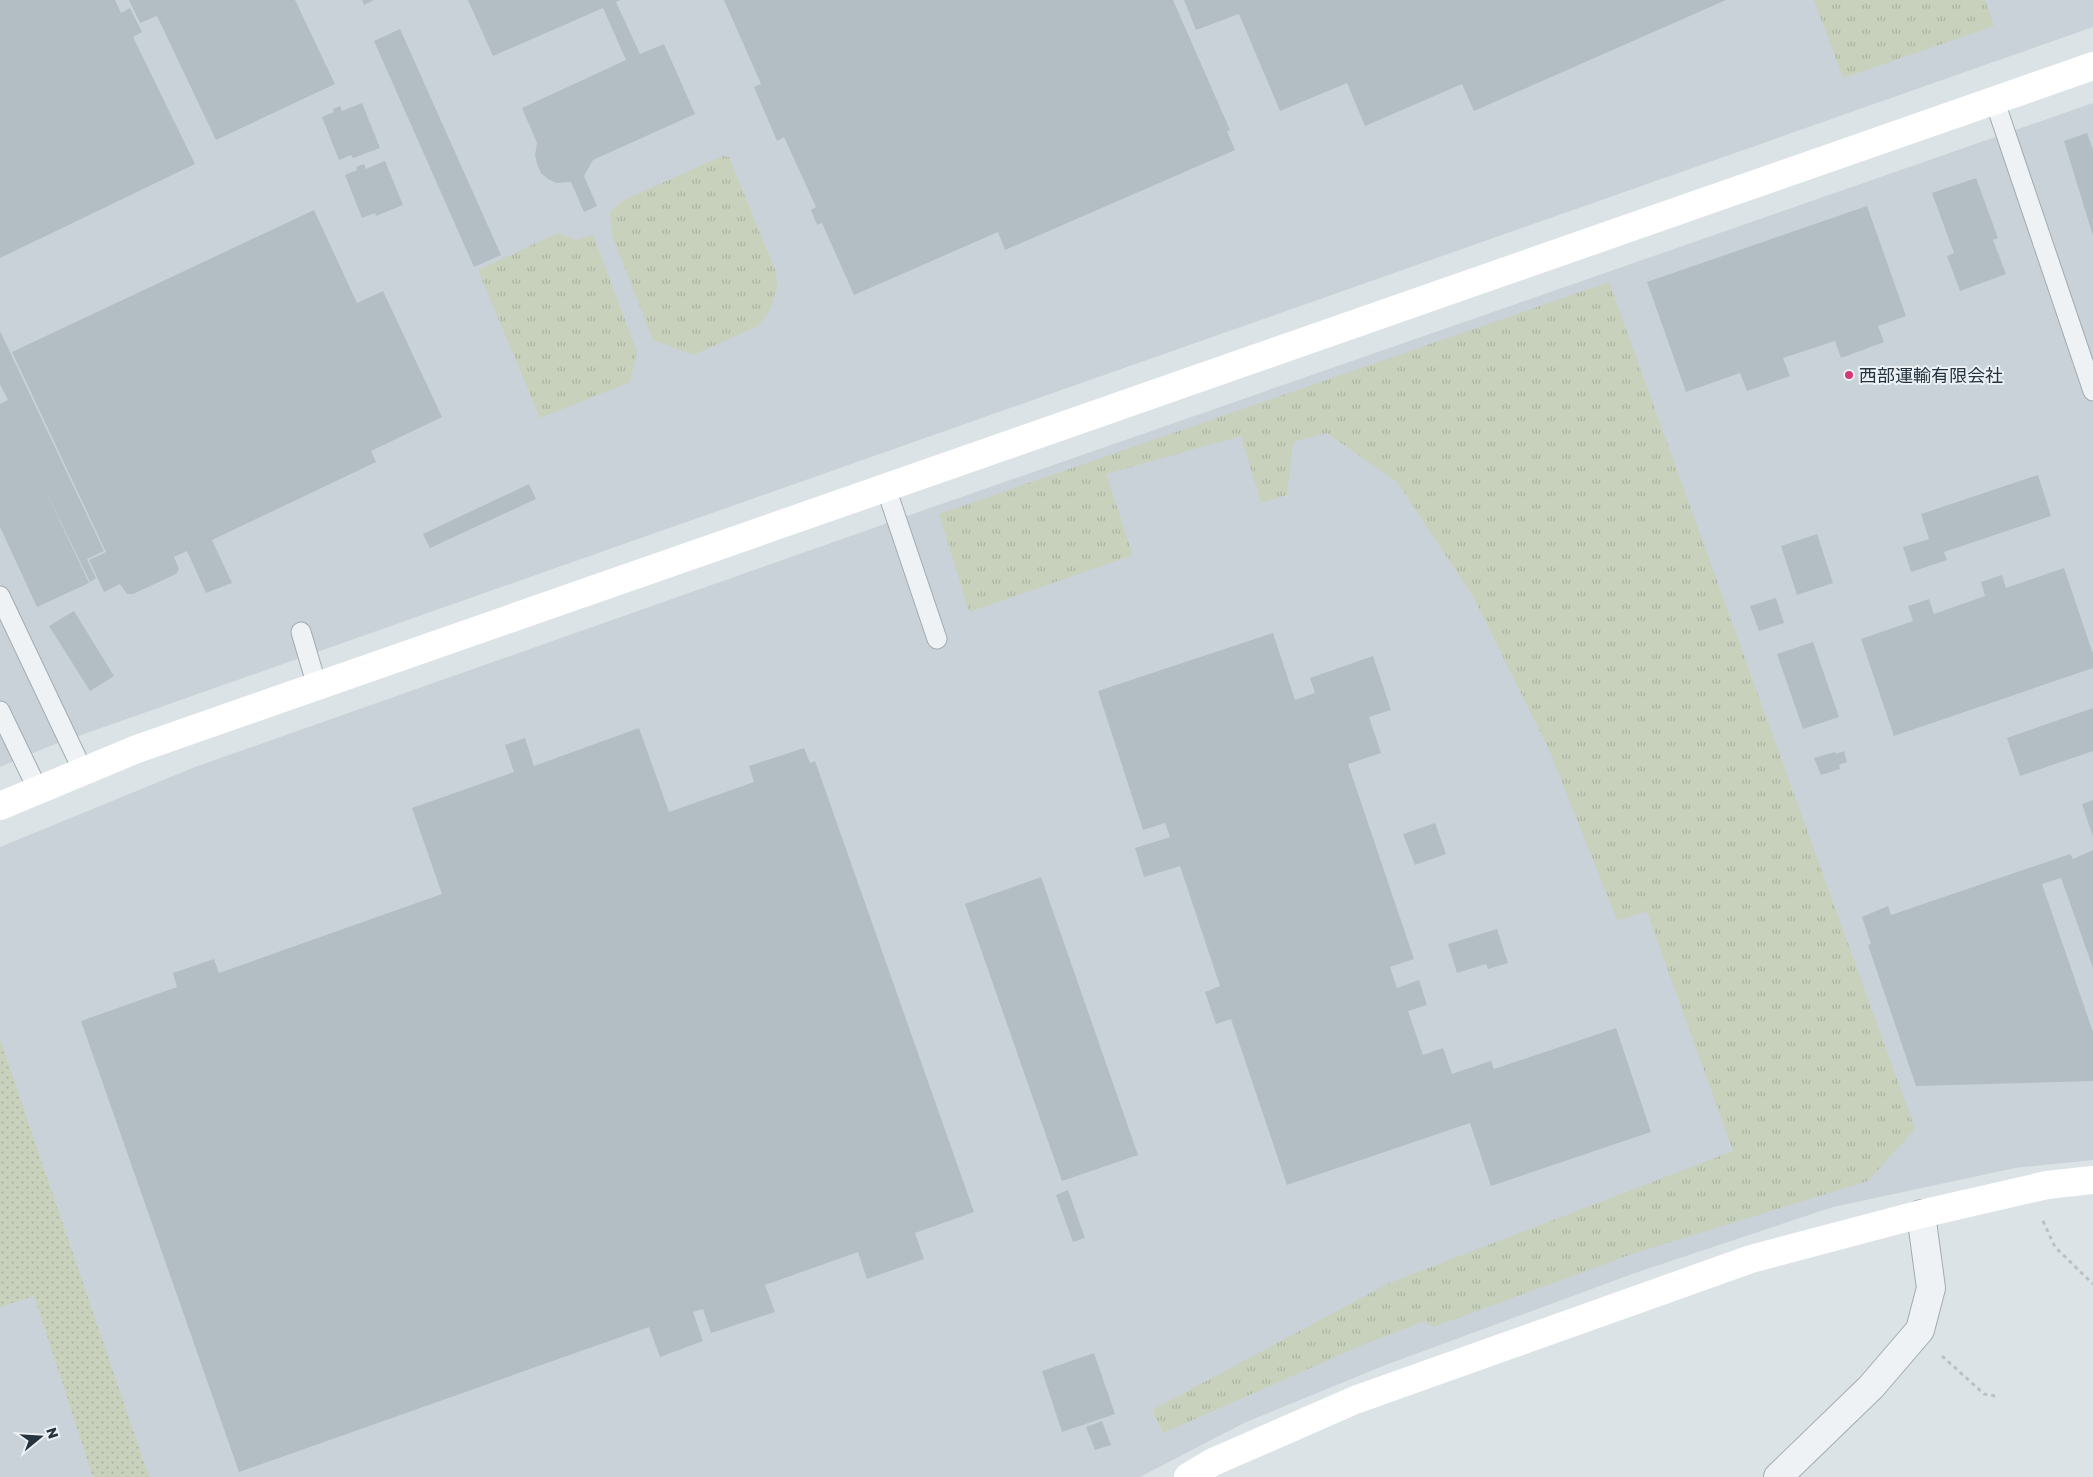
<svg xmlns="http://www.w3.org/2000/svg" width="2093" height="1477" viewBox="0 0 2093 1477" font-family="'Golos Text','Noto Sans JP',sans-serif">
  <defs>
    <pattern id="grass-tufts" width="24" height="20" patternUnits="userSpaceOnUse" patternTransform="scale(1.25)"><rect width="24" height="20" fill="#c7d1bc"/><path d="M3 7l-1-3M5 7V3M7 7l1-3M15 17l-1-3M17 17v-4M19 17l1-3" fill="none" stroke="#abb4a3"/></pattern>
    <pattern id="garden-dots" width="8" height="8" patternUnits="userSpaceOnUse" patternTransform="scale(1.25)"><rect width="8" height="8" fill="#c7d1bc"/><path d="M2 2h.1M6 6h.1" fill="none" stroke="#abb4a3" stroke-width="1.8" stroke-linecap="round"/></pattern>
  </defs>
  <rect width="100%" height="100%" fill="#dce3e7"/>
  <g fill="#cad2d9">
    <path d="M0,0H2093V27L50,746L0,767Z"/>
    <path d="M2093,103V1160L2015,1168L1833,1207L1635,1273L1383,1366L1244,1423L1140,1477H0V847L195,767L930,508Z"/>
  </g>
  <g fill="url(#grass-tufts)">
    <path d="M1814,0H1985L1994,26L1843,78Z"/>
    <path d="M722,156L729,157L776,272L777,286L770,310L758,326L693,355L653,340L612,235L610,212L624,200Z"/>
    <path d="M558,233L576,240L593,235L637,352L630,382L540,418L478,270Z"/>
    <path d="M1609,282L1915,1129L1868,1181L1635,1253L1433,1327L1425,1321L1367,1343L1163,1433L1152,1410L1389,1283L1733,1151L1647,912L1617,920L1551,754L1474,598L1397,482L1327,433L1293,442L1287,495L1261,503L1241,436L1106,474L1133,555L969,612L939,514Z"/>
  </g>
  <path fill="url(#garden-dots)" d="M0,1039L149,1477H93L34,1296L0,1307Z"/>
  <g fill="#b3bdc4">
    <path d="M0,0H115L121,13L130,8L142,32L133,37L195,164L0,258Z"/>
    <path d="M129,0H295L335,84L216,140L157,16L140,23Z"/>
    <path d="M362,0H374L364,5Z"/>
    <path d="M468,0H620L616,2L640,54L664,44L695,114L593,160L584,176L597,206L584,212L571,182L556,183L548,179L541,173L537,164L535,155L537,143L522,108L626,60L603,8L493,56Z"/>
    <path d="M724,0H1173L1230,130L1227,131L1235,150L1005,250L998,232L854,295L822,223L817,225L811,210L816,207L784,137L777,141L754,87L761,84Z"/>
    <path d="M1184,0H1726L1474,111L1462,84L1365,126L1347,83L1280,111L1239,14L1196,30Z"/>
    <path d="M400,29L501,255L474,267L374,41Z"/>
    <path d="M362,103L380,148L353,158L351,155L339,160L322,117L334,112L333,109L340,106L342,111Z"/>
    <path d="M2087,133L2093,150V236L2064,141Z"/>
    <path d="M385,161L403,205L376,216L375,213L362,218L345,175L357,170L356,167L364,164L366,169Z"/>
    <path d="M1976,178L1998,238L1993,240L2006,274L1960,291L1947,256L1954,253L1932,193Z"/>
    <path d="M1867,206L1906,316L1878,326L1884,342L1841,358L1835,341L1783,358L1790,376L1747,391L1740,373L1686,392L1647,282Z"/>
    <path d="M314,210L357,303L383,291L442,417L371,451L376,462L212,540L232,583L206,593L187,551L174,557L179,569L176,574L133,594H127L120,584L104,592L89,560L106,552L12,352Z"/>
    <path d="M0,331L104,551L87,559L96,578L90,582L42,483L89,583L37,607L0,527V404L8,400L0,384Z"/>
    <path d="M2038,475L2051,516L1944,552L1947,560L1911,572L1903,547L1929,539L1921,514Z"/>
    <path d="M529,484L536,499L430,548L423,534Z"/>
    <path d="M1817,534L1833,583L1797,595L1781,546Z"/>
    <path d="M2064,568L2093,654V668L1894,736L1861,639L1913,621L1908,606L1929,599L1934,614L1985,596L1981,582L2002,575L2006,588Z"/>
    <path d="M1776,598L1784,623L1759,631L1750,606Z"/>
    <path d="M74,611L114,676L90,691L49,626Z"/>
    <path d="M1273,633L1295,700L1315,693L1310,678L1373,656L1391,710L1369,717L1381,753L1348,764L1414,959L1390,967L1397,988L1419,980L1427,1005L1408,1011L1423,1055L1443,1048L1452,1074L1491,1061L1494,1069L1616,1028L1651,1132L1491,1186L1470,1123L1287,1185L1231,1019L1216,1024L1205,992L1220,986L1180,866L1144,877L1135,848L1170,837L1165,823L1143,830L1098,691Z"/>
    <path d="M1813,642L1839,717L1803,729L1777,654Z"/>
    <path d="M2093,708V751L2020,776L2007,738Z"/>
    <path d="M639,728L669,812L754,782L749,766L804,748L810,763L815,761L974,1212L915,1233L924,1259L867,1279L858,1252L765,1285L775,1312L711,1333L703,1309L693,1312L703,1341L660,1357L649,1327L239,1472L81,1021L177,987L173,973L214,959L219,973L442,894L412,808L514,772L505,745L525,738L534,766Z"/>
    <path d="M1844,751L1847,762L1839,765L1840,769L1821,775L1814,758L1835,752L1836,754Z"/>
    <path d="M2093,800V837L2082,804Z"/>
    <path d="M1435,823L1446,854L1415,865L1403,834Z"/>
    <path d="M2093,850V968L2061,878L2042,884L2093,1032V1081L1916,1086L1868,945L1871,944L1862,917L1888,906L1891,915L2070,854L2073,859Z"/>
    <path d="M1041,877L1138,1155L1062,1181L965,904Z"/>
    <path d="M1497,929L1508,963L1488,969L1486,964L1457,973L1448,944Z"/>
    <path d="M1068,1190L1085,1238L1073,1242L1056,1195Z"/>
    <path d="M1094,1353L1115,1414L1062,1432L1042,1371Z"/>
    <path d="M1102,1421L1111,1445L1095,1450L1086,1427Z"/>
  </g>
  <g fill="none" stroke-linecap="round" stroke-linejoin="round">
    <g stroke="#a1abb1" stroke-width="21">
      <g id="lane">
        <path d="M1994,99L2093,391"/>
        <path d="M886,488L937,639"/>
        <path d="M0,596L83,771"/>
        <path d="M301,632L317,686"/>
        <path d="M0,711L38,790"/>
      </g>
    </g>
    <g stroke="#a1abb1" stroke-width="30">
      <path id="street" d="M1778,1477L1871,1387L1920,1330L1931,1288L1921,1214"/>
    </g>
    <g stroke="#bac1c5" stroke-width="3" stroke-dasharray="4 4" stroke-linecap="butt">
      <path d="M2043,1221L2055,1247L2093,1284"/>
      <path d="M1942,1356L1984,1394L1995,1396"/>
    </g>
    <use href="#lane" stroke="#eef2f5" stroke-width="19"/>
    <use href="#street" stroke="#eef2f5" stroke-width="28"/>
    <g stroke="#fff" stroke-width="28">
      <path d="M0,806L137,749L2093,66"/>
      <path d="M1188,1477L1213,1462L1355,1400L1751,1259L1921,1214L2047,1185L2093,1180"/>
    </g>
  </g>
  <circle fill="#d43975" stroke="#ebf1f5" stroke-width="2" cx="1849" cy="375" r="5"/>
  <g text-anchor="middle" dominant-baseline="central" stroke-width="4" stroke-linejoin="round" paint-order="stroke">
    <g font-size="18" fill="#25343e" stroke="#ebf1f5" text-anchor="start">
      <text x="1859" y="375">西部運輸有限会社</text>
    </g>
  </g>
  <g transform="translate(40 1437) rotate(72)" stroke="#ebf1f5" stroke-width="4" paint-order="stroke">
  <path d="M0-4L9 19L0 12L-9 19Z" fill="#25343e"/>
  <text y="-8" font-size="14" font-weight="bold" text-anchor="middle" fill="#25343e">N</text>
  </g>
</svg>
